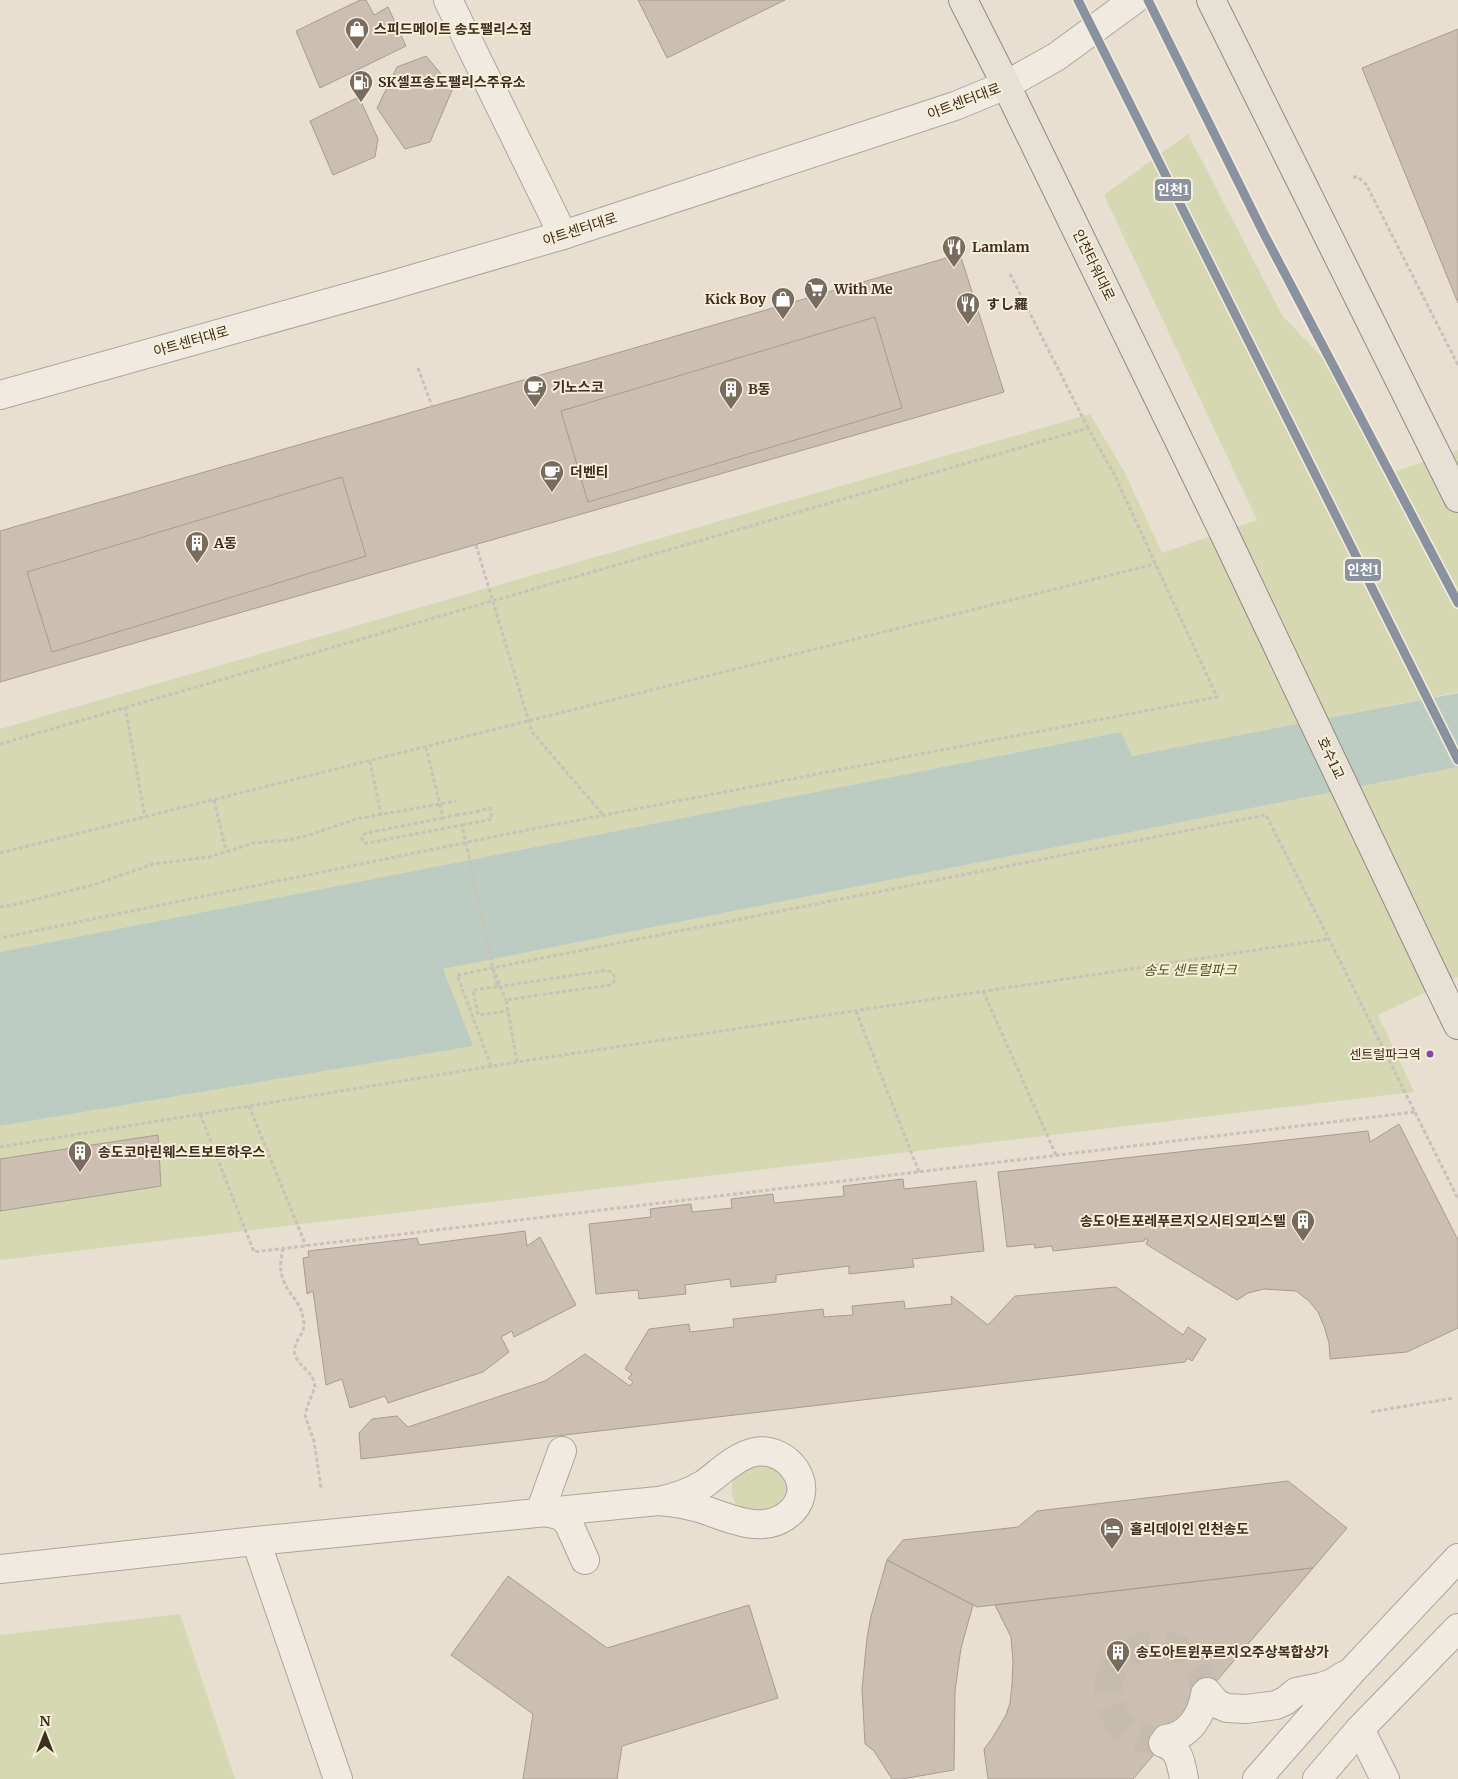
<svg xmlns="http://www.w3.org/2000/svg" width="1458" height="1779" viewBox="0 0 1458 1779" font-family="Merriweather,'Noto Sans KR','Noto Sans JP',serif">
  <rect width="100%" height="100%" fill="#e7e0d1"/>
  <g fill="#d6d7b3">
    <path d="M1188,134L1282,315L1344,381L1394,472L1458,450V692L1242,736L1131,756L1121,732L0,952V729L1090,414L1125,473L1162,553L1257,520L1104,195Z"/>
    <path d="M1458,767V977L1378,1015L1414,1092L0,1260V1126L472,1046L442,969Z"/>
    <path d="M776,1463L791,1488L776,1514L739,1509C729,1495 729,1482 739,1467Z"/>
    <path d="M180,1614L235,1779H0V1635Z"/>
  </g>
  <path fill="#bcccc2" d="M1458,693V767L443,969L473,1046L0,1126V952L1121,732L1132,756Z"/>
  <g fill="#cbbfb2" stroke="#a89c90">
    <path d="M360,0H366L374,15L388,7L406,46L320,88L296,31Z"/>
    <path d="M638,0H785L667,58Z"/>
    <path d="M1458,29V303L1362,68Z"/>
    <path d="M426,56L453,88L430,142L405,149L377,108L397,67Z"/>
    <path d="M359,97L378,139L375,157L333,175L310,121Z"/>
    <path d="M960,254L1004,392L0,682V531Z"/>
    <path d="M875,317L902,408L588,502L561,411Z"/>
    <path d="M342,477L366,556L52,652L27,572Z"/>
    <path d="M1399,1124L1458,1240V1328L1407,1352L1330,1359L1329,1343L1324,1326L1318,1312L1309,1301L1296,1291L1264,1289L1248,1293L1237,1300L1146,1244L1148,1240L1145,1238L1144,1241L1053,1251L1052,1246L1035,1248L1034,1244L1007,1247L998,1172L1368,1131L1370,1142Z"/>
    <path d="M158,1135L161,1186L0,1211V1159Z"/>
    <path d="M903,1179L904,1189L976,1181L984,1251L912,1259L914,1267L849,1274V1266L776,1275V1282L731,1287L730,1279L685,1285L686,1294L639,1299L638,1290L596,1294L589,1224L651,1217L650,1209L691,1204L692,1212L732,1208L731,1199L773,1194L774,1203L844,1196L843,1186Z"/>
    <path d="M525,1231L527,1246L540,1237L576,1305L514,1337L512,1331L501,1337L509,1352L483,1372L388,1403L385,1396L350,1408L342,1379L326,1385L313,1291L307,1294L303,1258L309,1257L308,1251L417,1238L419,1245Z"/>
    <path d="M1116,1287L1183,1335L1188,1327L1206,1339L1192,1361L1187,1358L1185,1362L361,1459L359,1433L372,1419L397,1416L408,1427L545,1381L585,1354L630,1386L633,1382L628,1378L632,1374L625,1369L649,1329L689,1324L690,1332L734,1327L733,1319L823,1309L824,1317L853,1315L852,1306L904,1301L905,1309L952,1304L951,1296L988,1325L1015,1296Z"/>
    <path d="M1288,1481L1347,1528L1313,1568L977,1607L887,1560L903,1540L1018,1527L1037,1511Z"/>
    <path d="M887,1560L973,1605L961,1648L955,1691L954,1770L902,1779H892L874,1751L865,1744L862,1689L867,1638L871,1616Z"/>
    <path d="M1313,1568L1133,1779H988L984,1749L993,1737L1006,1715L1010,1703L1012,1684L1013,1662L1011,1637L995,1605Z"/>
    <path d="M508,1576L607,1648L749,1605L778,1698L622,1746L617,1779H523L533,1714L451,1655Z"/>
  </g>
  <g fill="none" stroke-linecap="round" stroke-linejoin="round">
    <path stroke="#c5bcae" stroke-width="28" stroke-dasharray="28 14" stroke-linecap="butt" d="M1166,1739C1147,1741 1127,1736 1117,1719C1075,1650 1195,1604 1205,1694"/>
    <g stroke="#ada599" stroke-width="30">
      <g id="minor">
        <path d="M448,0L563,235"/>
        <path d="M0,395L389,286L563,235L955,106L1006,85L1056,57L1134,0"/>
        <path d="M540,1512L562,1451"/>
        <path d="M545,1512L559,1515L568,1522L585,1560"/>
        <path d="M256,1541L338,1779"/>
        <path d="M0,1569L256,1541L658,1501C674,1498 689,1493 704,1484C718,1474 737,1455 755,1452C787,1446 817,1485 792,1511C765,1538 728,1517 699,1508C685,1504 672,1502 658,1501"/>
        <path d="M1207,1692L1217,1704L1227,1708L1246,1709L1276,1705L1285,1701L1296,1692L1321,1687L1332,1683L1345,1675"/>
        <path d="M1360,1729L1385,1779"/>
        <path d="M1166,1739C1189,1736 1202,1715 1205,1694"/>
        <path d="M1163,1743C1180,1748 1181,1764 1184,1779"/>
        <path d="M1257,1779L1351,1672L1458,1558"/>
        <path d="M1317,1779L1360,1729L1458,1628"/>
      </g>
    </g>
    <g stroke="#928b80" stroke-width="30">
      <g id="major">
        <path d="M963,0L1006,85L1223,531"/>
        <path d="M1211,0L1458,498"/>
        <path d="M1439,986L1458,1025"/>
      </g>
    </g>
    <g stroke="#c8c2b9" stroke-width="3" stroke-dasharray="4 2.5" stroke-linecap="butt">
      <path d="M1353,177H1358L1366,184L1458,365"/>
      <path d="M1010,274L1088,428"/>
      <path d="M418,368L432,406"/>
      <path d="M476,545L532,732L604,816"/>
      <path d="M125,707L145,817"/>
      <path d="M0,744L1088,428L1114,474L1217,697L532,829L0,938"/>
      <path d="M426,747L443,818L456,815"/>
      <path d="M370,761L381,815"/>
      <path d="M214,800L226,851"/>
      <path d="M462,825L492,819L490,808L476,812"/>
      <path d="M0,853L1155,564"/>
      <path d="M0,907L18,904L93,885L153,864L209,857L254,843L288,840L306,836L356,819L456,801"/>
      <path d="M493,968L506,1000"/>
      <path d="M497,987L473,990L478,1015L508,1011"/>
      <path d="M983,991L1056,1155"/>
      <path d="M856,1011L919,1172"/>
      <path d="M517,1062L506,1000L539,995"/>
      <path d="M491,1066L457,975L1266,815L1329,939L1458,1199"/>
      <path d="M249,1106L306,1246"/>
      <path d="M200,1114L254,1252L1415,1112"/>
      <path d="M0,1147L517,1062L1329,939"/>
      <path d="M283,1248C281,1258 279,1269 283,1279C289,1297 301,1299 304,1323C305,1335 292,1341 295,1355C298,1363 304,1367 309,1373C313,1376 314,1382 315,1387L307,1407L305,1416L314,1441L321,1488"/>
      <path d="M1371,1412L1454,1398"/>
    </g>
    <use href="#minor" stroke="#efebe3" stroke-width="28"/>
    <use href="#major" stroke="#e6e1d4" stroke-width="28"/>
    <g stroke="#928b80" stroke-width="30" stroke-linecap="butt">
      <path id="major-bridge" d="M1223,531L1439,986"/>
    </g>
    <g stroke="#c8c2b9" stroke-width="3" stroke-dasharray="4 2.5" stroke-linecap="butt">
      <path d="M456,815L476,812"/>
      <path d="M443,818L366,833L362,836V839L364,843H368L462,825L497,987L601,971C609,970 614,971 615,980L611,985L539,995"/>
    </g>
    <use href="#major-bridge" stroke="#e6e1d4" stroke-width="28"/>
    <g stroke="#f7eed8" stroke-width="12">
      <g id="metro-1">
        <path d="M1078,0L1458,760"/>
        <path d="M1148,0L1263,232L1458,603"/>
      </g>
    </g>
    <use href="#metro-1" stroke="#8a91a1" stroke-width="9"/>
  </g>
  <defs>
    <g id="shop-pin" transform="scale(1.25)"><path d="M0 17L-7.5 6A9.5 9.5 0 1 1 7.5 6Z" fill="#786c5e" stroke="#f7eed8"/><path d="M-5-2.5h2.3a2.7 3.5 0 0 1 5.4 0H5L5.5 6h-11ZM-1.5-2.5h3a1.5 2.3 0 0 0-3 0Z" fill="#fff"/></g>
    <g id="fuel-pin" transform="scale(1.25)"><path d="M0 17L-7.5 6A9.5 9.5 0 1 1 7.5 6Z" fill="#786c5e" stroke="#f7eed8"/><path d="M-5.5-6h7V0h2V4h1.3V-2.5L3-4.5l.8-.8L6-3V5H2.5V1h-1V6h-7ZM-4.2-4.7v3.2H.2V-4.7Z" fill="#fff"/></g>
    <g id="restaurant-pin" transform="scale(1.25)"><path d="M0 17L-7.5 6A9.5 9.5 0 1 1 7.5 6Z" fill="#786c5e" stroke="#f7eed8"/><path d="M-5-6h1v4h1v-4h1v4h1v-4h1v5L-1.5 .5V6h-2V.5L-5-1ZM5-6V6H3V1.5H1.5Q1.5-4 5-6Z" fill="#fff"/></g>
    <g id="supermarket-pin" transform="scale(1.25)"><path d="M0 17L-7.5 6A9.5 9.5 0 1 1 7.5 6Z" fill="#786c5e" stroke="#f7eed8"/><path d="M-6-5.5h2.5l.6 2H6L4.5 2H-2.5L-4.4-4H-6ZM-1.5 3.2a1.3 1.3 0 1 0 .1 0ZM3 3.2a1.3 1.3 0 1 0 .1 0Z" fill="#fff"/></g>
    <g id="cafe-pin" transform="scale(1.25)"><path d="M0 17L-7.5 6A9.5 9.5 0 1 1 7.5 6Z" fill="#786c5e" stroke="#f7eed8"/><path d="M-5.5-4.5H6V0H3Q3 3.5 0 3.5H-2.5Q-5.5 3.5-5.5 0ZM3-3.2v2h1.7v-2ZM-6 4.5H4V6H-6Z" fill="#fff"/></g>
    <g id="building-pin" transform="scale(1.25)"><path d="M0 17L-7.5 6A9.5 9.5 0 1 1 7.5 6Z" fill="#786c5e" stroke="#f7eed8"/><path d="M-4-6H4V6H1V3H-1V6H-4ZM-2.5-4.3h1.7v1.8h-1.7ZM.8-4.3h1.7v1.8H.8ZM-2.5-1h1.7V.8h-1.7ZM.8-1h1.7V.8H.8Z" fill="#fff"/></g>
    <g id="hotel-pin" transform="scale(1.25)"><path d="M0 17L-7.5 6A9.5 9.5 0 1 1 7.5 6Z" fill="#786c5e" stroke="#f7eed8"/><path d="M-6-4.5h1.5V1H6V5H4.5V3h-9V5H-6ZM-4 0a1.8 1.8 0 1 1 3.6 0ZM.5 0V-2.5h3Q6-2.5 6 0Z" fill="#fff"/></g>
  </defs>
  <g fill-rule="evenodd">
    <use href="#shop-pin" x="357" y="29"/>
    <use href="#fuel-pin" x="361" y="82"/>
    <use href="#restaurant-pin" x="954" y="247"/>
    <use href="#supermarket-pin" x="816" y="289"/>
    <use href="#shop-pin" x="783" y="299"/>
    <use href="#restaurant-pin" x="968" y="304"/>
    <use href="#cafe-pin" x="535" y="387"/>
    <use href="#building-pin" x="731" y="389"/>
    <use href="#cafe-pin" x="552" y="472"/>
    <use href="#building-pin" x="197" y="543"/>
    <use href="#building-pin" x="80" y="1152"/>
    <use href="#building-pin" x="1303" y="1221"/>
    <use href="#hotel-pin" x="1112" y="1529"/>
    <use href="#building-pin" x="1118" y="1652"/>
  </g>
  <circle fill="#8e44ad" stroke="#f7eed8" stroke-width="2" cx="1430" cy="1054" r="4.5"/>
  <g text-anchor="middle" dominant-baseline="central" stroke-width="4" stroke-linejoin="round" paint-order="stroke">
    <g font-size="13" fill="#3d2e20" stroke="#f7eed8" text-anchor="end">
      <text x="1421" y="1054">센트럴파크역</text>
    </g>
    <g font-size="14" font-weight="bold" fill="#3d2e20" stroke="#f7eed8" text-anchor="start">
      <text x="374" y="29">스피드메이트 송도팰리스점</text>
      <text x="378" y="82">SK셀프송도팰리스주유소</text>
      <text x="972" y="247">Lamlam</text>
      <text x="834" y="289">With Me</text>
      <text x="766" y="299" text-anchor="end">Kick Boy</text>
      <text x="986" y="304">すし羅</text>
      <text x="552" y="387">기노스코</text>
      <text x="748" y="389">B동</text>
      <text x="570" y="472">더벤티</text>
      <text x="214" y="543">A동</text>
      <text x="98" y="1152">송도코마린웨스트보트하우스</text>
      <text x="1286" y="1221" text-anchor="end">송도아트포레푸르지오시티오피스텔</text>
      <text x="1130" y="1529">홀리데이인 인천송도</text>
      <text x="1136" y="1652">송도아트윈푸르지오주상복합상가</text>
    </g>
    <g font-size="14" fill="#3d2e20" stroke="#f7eed8">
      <text transform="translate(964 101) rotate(-21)">아트센터대로</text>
      <text transform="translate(580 229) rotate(-18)">아트센터대로</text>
      <text transform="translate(1094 265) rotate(64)">인천타워대로</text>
      <text transform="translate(191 341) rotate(-16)">아트센터대로</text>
      <text transform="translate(1331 758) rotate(65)">호수1교</text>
    </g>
    <g font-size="14" font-style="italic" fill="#4d5a26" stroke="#f7eed8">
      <text x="1190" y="970">송도 센트럴파크</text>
    </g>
  </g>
  <g stroke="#f7eed8" stroke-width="2">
    <rect x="1154" y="178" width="38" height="24" rx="5" fill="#8a91a1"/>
    <rect x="1344" y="558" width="38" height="24" rx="5" fill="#8a91a1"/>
  </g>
  <g font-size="14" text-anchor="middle" font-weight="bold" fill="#fff">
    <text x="1173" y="195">인천1</text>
    <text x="1363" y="575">인천1</text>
  </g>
  <g transform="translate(45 1734)" stroke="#f7eed8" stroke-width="4" paint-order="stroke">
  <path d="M0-4L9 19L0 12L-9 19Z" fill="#3d2e20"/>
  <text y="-8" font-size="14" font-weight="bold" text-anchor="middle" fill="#3d2e20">N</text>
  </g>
</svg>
